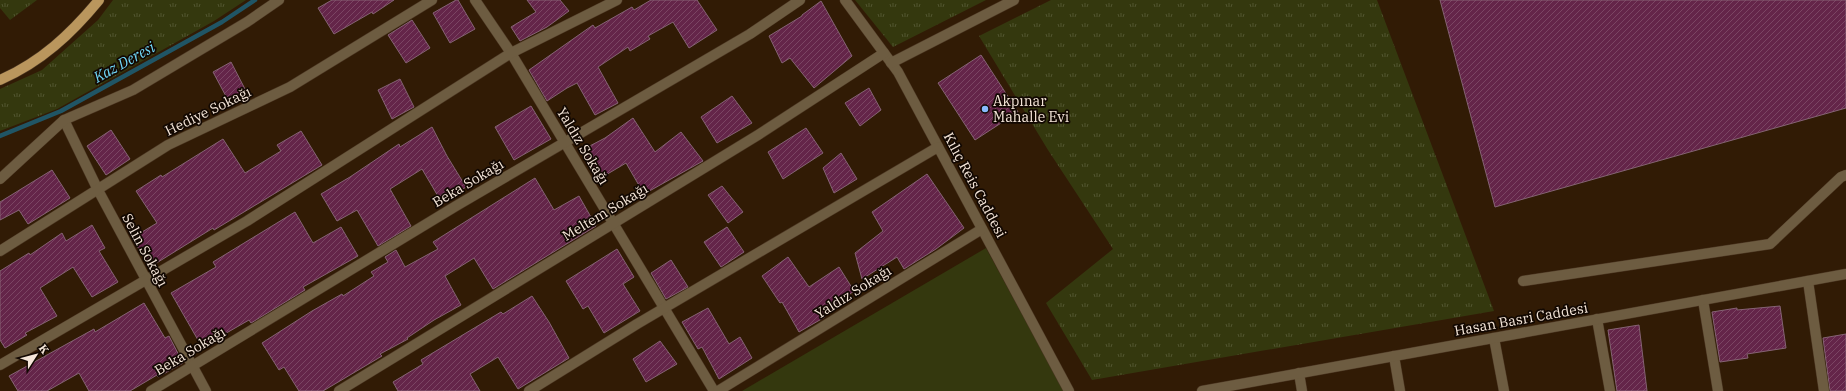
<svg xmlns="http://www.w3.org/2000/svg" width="1846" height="391" viewBox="0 0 1846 391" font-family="'IBM Plex Serif',serif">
  <defs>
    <pattern id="grass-tufts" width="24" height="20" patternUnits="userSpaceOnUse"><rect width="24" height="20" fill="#34380e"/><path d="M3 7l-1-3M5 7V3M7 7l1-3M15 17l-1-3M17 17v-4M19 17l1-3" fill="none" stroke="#525530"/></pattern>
    <pattern id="building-hatch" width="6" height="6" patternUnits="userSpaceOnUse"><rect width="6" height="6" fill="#642549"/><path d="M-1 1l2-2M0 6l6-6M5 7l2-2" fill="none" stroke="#7b4563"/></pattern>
  </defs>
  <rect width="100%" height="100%" fill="#311b05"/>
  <g fill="url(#grass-tufts)">
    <path d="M0,0H37L10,20L0,8Z"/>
    <path d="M113,0H246L214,21L57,109L0,131V89L42,70L98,20Z"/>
    <path d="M855,0H986L893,47Z"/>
    <path d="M1051,0H1377L1494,311L1092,380L1046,303L1113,249L1048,150L979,36Z"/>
  </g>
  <path fill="#34380e" d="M986,248L1064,391H742Z"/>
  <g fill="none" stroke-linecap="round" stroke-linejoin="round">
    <path stroke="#205565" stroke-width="4.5" d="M0,136L61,111L222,22L255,0"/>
  </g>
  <g fill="url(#building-hatch)" stroke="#856374">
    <path d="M332,0H394L373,14L372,12L334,34L318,8Z"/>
    <path d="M456,0H458L475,29L450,43L433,13Z"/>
    <path d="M527,0H560L569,11L547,27L520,41L511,27L536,12Z"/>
    <path d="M651,0H697L717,30L689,48L673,22L648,36L650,39L630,51L628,47L598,67L618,103L595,115L577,83L567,88L547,101L529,70L593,25L595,28L632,7L634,10Z"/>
    <path d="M1440,0H1846V108L1495,207Z"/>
    <path d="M821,1L852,56L814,88L790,58L782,63L769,36L802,16V15Z"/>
    <path d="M412,20L430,48L406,63L388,35Z"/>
    <path d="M981,55L1018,112L975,140L938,83Z"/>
    <path d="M231,62L246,91L228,100L213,72Z"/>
    <path d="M400,79L414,107L392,119L378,90Z"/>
    <path d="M869,88L881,110L860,126L845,103Z"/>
    <path d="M732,96L752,123L717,143L701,117Z"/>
    <path d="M531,106L551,139L514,160L495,127Z"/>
    <path d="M633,118L655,152L681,132L703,161L644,194L626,163L599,179L582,150L605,138Z"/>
    <path d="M432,127L447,156L466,187L442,203L422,169L390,189L411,226L378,246L357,210L337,221L321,194L350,177L399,144L400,147Z"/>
    <path d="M806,128L823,153L783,179L768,152Z"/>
    <path d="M111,130L130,159L106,175L87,146Z"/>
    <path d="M301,131L322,165L214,230L213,228L150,267L132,238L157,223L136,191L161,175L162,177L223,139L245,173L281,151L277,145Z"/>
    <path d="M841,153L857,179L834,193L823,168Z"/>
    <path d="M52,170L70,198L28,224L19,210L0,220V202Z"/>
    <path d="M927,174L964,228L936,249L904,269L897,257L862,279L855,253L883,231L872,212Z"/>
    <path d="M535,178L554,210L579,196L596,226L493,289L474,258L445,276L461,305L434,320L407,338L408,339L380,354L382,356L323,391H299L284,367L279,370L262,343L312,311L342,294L343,296L374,276L371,272L388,262L385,257L396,250L405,267L438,249L433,242Z"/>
    <path d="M722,186L743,212L728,223L708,195Z"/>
    <path d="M295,212L313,243L341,227L358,256L303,287L305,290L251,323L249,320L202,347L171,293L216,267L213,262Z"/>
    <path d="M92,225L105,248L99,251L118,282L92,297L73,267L40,288L57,316L25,333L27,335L5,348L0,340V271L29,253L30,255L62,233L66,241Z"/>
    <path d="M727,227L744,252L721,267L704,242Z"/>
    <path d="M617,249L634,277L623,284L640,311L604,333L588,306L583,309L566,281Z"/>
    <path d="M788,257L809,287L839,267L854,291L823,314L825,317L799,332L782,302L780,303L762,276Z"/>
    <path d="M671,260L688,287L666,299L651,273Z"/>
    <path d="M532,296L549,322L569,358L518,389L498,357L470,374L480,391H398L393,382L423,364L421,360L501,312L503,314Z"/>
    <path d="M144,303L165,338L169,336L183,363L158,377L157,375L130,391H89L79,373L47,391H18L9,376L94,329L95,332Z"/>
    <path d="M1780,306L1786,348L1747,354L1748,358L1720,362L1712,312L1737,308V310Z"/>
    <path d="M708,308L729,344L740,337L752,358L719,379L702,347L698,349L682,322Z"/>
    <path d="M1639,325L1647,391H1617L1608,330Z"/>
    <path d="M1846,334V391H1830L1823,338Z"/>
    <path d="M660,341L677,364L646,382L633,359Z"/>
  </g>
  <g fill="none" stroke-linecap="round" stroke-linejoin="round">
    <g stroke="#4c3723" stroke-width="11">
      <g id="minor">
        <path d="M475,0L511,53L714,391"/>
        <path d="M845,0L898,72L1069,391"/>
        <path d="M891,63L1014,0"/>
        <path d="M64,120L98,190L206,391"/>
        <path d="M0,179L64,120L133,90L247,22L279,0"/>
        <path d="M0,251L168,145L290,87L432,0"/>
        <path d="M1523,281L1770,244L1841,177L1846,175"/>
        <path d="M1808,281L1824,391"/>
        <path d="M1703,300L1718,391"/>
        <path d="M1597,319L1610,391"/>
        <path d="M1494,338L1504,391"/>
        <path d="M1394,356L1400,391"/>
        <path d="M0,365L247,221L511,53L617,0"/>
        <path d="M1299,373L1302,391"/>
        <path d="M151,391L456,206L750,34L800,0"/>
        <path d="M339,391L758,135L884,53"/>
        <path d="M529,391L637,324L938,147"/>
        <path d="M718,391L982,229"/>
        <path d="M1202,391L1846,274"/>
      </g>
    </g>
    <g stroke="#4c3723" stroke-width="11">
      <path id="major" d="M0,80C41,62 71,34 99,0"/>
    </g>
    <use href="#minor" stroke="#6d5c41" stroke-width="10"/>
    <use href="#major" stroke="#ba965d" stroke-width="10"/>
  </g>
  <circle fill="#88bbfc" stroke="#120802" stroke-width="1.5" cx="985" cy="109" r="4"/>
  <g text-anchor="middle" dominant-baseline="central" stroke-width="3.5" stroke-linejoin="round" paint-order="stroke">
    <g font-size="14" fill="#f5e6d9" stroke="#120802" text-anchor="start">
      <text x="993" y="101">Akpınar<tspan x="993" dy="16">Mahalle Evi</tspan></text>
    </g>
    <g font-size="14" fill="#f5e6d9" stroke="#120802">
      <text transform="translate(208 111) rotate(-26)">Hediye Sokağı</text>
      <text transform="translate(583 146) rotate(59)">Yaldız Sokağı</text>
      <text transform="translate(468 183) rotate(-31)">Beka Sokağı</text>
      <text transform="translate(975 185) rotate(62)">Kılıç Reis Caddesi</text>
      <text transform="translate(605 212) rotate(-31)">Meltem Sokağı</text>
      <text transform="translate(145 250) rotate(62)">Selin Sokağı</text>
      <text transform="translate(853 292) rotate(-32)">Yaldız Sokağı</text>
      <text transform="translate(1521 319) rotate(-10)">Hasan Basri Caddesi</text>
      <text transform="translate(190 351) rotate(-31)">Beka Sokağı</text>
    </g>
    <g font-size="15" font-style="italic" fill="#71d8f8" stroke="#120802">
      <text transform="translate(124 62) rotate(-29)">Kaz Deresi</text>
    </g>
  </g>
  <g transform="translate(36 355) rotate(54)" stroke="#120802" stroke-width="3" paint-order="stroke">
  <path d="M0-3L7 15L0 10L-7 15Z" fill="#f5e6d9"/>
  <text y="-6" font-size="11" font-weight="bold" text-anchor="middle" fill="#f5e6d9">K</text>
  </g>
</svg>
